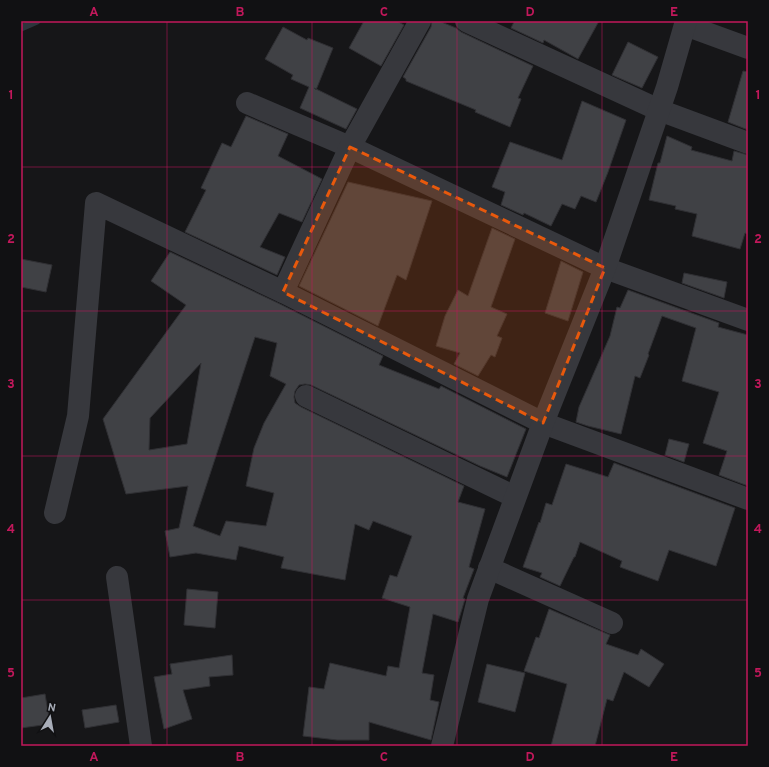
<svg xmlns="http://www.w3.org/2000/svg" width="769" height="767" viewBox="0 0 769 767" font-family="Overpass,sans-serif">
  <rect width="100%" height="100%" fill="#161618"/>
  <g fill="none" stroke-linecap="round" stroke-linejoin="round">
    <path stroke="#2c353c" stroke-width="7" d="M21,28L37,21"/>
  </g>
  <g fill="#404145" stroke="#303034" fill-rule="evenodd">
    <path d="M364,21H397L404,25L381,66L349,48Z"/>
    <path d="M432,21H439L456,28L461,32L533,66L518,98L521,99L510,127L475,112L476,110L406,81V79L403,77L431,27Z"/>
    <path d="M513,21H599L578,59L544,40L543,43L511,28L514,22Z"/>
    <path d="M283,27L307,40L308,38L333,48L316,90L314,88L357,109L346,129L300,108L309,87L291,79L293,75L265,59Z"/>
    <path d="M628,42L658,57L642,88L612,75Z"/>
    <path d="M743,71L748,72V130L728,122Z"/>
    <path d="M582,101L626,120L608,172L596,202L581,196L575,209L562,204L551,226L524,213L523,215L501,205L505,192L492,187L510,142L562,160Z"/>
    <path d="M246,116L288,134L278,156L322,179L302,222L279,213L260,247L285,257L277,275L185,232L206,190L201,188L222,143L231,147Z"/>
    <path d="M667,136L692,147L691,150L732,161L734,151L748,155V234L745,233L740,249L692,236L697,214L675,209L676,206L649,200L658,163H660Z"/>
    <path d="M348,182L432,201L406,280L397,275L378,326L299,286Z"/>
    <path d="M492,228L515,239L491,307L507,314L497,336L502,338L495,357L491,355L478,376L454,364L460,353L436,346L445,316L458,290L468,296Z"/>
    <path d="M170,252L278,303L383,356L379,365L439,389L441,386L526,429L507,477L480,466L311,385L305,384L299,385L295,391L294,397L295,403L301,407L464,486L458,502L485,509L469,567L474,569L463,598L465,599L458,622L433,614L422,673L434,675L430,700L439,702L431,740L369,722V740H337L303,736L309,687L324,689L330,663L386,676L388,666L399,668L410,607L382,598L390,575L397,577L412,536L373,521L369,530L355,524L345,580L281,568L284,557L239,546L236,560L196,553L170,557L165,531L179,528L188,486L126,494L103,419L186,305L151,281ZM255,337L277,343L270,376L286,384L264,423L254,448L246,486L274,493L266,526L226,521L220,536L193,526ZM201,363L187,444L149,450L150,418Z"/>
    <path d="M21,259L52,265L46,292L21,287Z"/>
    <path d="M561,261L583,272L568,321L545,313Z"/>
    <path d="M684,273L727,282L724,298L682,283Z"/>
    <path d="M628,290L719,323L718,327L748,335V486L719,475L727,451L703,443L719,392L682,381L696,328L662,316L648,354L649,355L640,378L635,376L621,434L588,426L576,422L579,407L610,336L617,307L620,308Z"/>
    <path d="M669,439L689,444L684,462L665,455Z"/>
    <path d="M614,463L735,508L716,566L669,550L658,581L620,567L622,561L580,542L575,557H574L560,586L540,577L542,573L523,567L539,522L540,523L546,503L552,505L566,464L608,477Z"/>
    <path d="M187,589L218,592L215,628L184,625Z"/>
    <path d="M549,609L610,635L606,644L638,655L641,649L664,664L649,687L624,672L613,701L607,699L595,746H551L567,684L524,671L536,637L539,638Z"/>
    <path d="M232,655L233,675L209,677L210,686L183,690L192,719L164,729L154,677L172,674L170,664Z"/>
    <path d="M487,664L525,673L515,712L478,702Z"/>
    <path d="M45,694L50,724L21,728V698Z"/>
    <path d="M116,705L119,722L85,728L82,710Z"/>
  </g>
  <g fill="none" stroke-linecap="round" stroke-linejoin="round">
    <g stroke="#37383d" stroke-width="22">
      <path d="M466,21L659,110L748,143"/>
      <path d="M685,25L748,48"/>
      <path d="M247,103L350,147L605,268L748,320"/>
      <path d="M283,292L350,147L420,21"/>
      <path d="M306,396L515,497"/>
      <path d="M55,513L78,416L96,203L283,292L543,423L748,499"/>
      <path d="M489,568L612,623"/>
      <path d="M117,577L141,746"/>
      <path d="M442,746L478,599L543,423L605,268L667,87L686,21"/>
    </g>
  </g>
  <path fill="#e8590c" fill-opacity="0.2" stroke="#e8590c" stroke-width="3" stroke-dasharray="8 5" stroke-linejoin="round" d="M350,147L605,268L543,423L283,292Z"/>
  <path fill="none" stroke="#c2185b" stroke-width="1" stroke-opacity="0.55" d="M167,21V746M312,21V746M457,21V746M602,21V746M21,167H748M21,311H748M21,456H748M21,600H748"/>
  <rect width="769" height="767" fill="none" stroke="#111113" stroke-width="44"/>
  <g transform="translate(50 717) rotate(11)" stroke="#111113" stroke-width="3" paint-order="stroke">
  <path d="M0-3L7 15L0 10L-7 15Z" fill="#a8adb8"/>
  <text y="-6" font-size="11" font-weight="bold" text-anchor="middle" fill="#a8adb8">N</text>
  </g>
  <rect x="22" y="22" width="725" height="723" fill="none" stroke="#c2185b" stroke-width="1.5"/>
  <g font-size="13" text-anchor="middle" font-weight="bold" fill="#c2185b">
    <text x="94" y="16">A</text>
    <text x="240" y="16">B</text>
    <text x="384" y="16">C</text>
    <text x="530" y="16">D</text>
    <text x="674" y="16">E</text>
    <text x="11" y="99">1</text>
    <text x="758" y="99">1</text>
    <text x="11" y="243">2</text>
    <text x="758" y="243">2</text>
    <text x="11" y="388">3</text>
    <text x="758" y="388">3</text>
    <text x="11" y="533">4</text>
    <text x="758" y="533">4</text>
    <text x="11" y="677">5</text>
    <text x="758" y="677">5</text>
    <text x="94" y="761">A</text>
    <text x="240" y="761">B</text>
    <text x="384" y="761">C</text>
    <text x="530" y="761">D</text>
    <text x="674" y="761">E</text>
  </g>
</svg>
